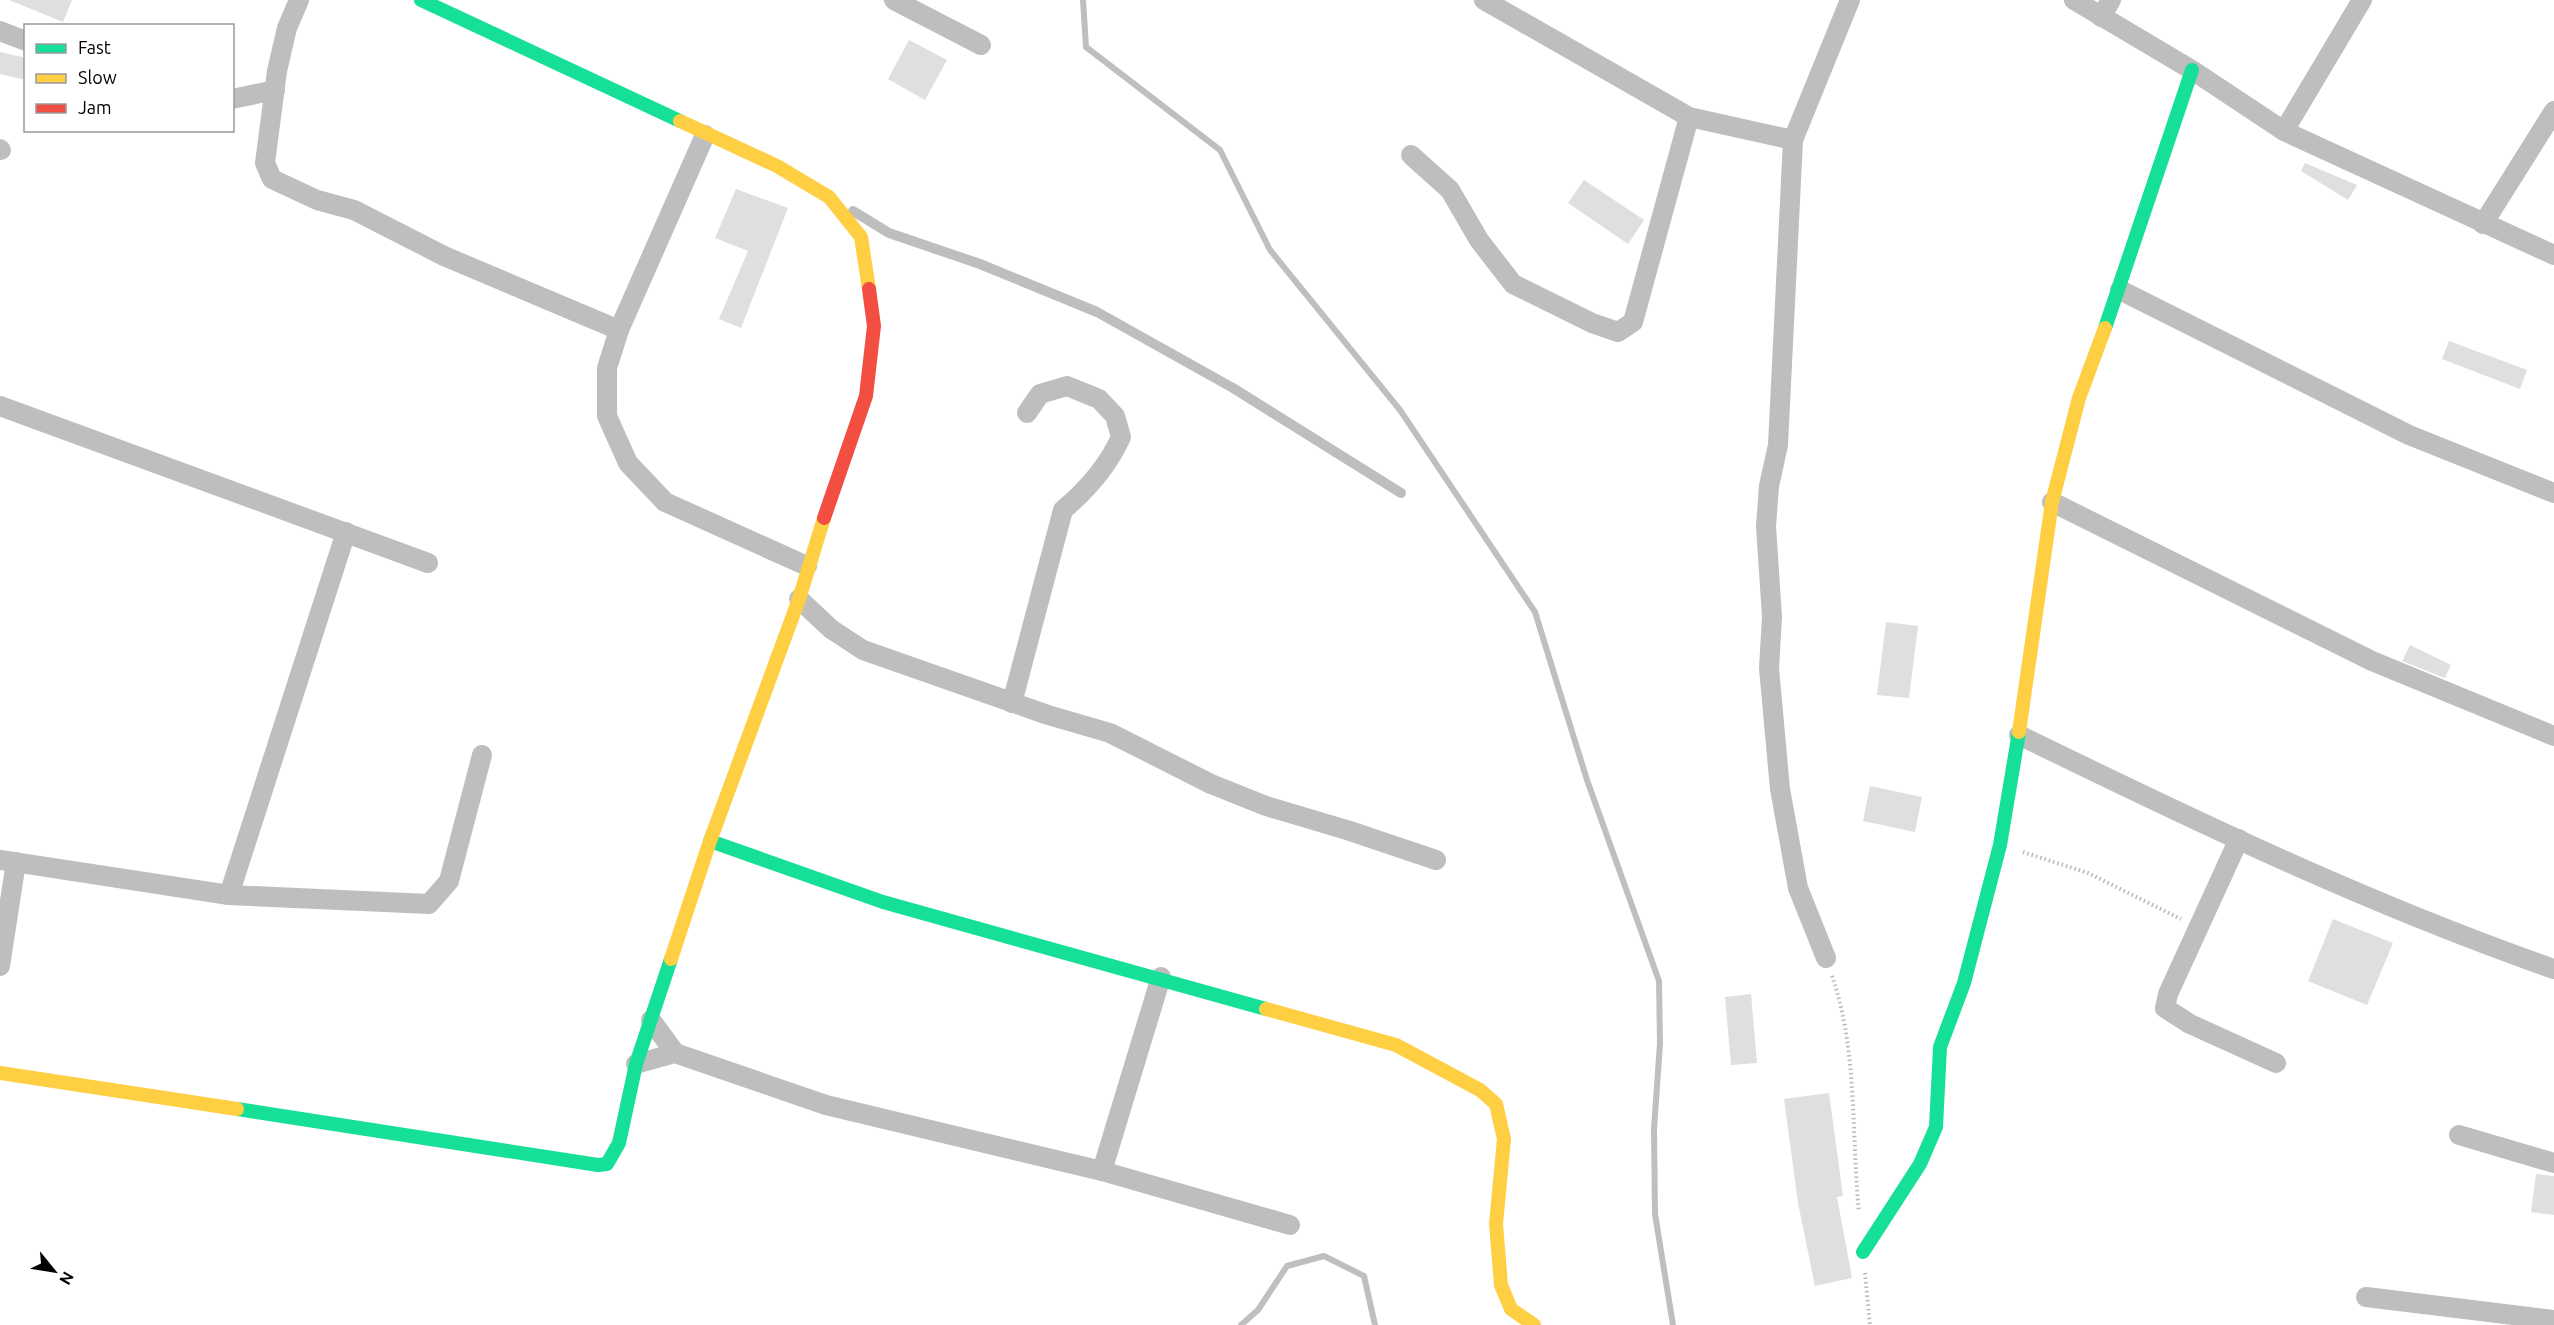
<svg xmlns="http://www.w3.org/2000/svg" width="2554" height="1325" viewBox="0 0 2554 1325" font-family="Ubuntu,sans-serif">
  <rect width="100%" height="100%" fill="#fff"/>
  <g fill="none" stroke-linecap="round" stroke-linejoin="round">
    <g stroke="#bfbfbf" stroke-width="6">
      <path d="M1083,0L1086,47L1220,150L1270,250L1400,410L1535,612L1587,780L1659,981L1660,1043L1654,1129L1655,1214L1673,1325"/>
      <path d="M1241,1325L1258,1310L1287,1266L1324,1256L1364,1276L1375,1325"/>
    </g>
  </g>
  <g fill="#dfdfdf">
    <path d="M9,0H72L63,22Z"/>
    <path d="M909,40L947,60L925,100L888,79Z"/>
    <path d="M0,52L26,58V80L0,74Z"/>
    <path d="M2305,163L2357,185L2348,200L2301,171Z"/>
    <path d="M1584,180L1644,220L1628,244L1568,203Z"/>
    <path d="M736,189L788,208L741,328L719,319L748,251L715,238Z"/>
    <path d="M2449,341L2527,370L2520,389L2442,359Z"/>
    <path d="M1886,622L1918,626L1909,698L1877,695Z"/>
    <path d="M2410,645L2451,665L2445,678L2402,661Z"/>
    <path d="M1870,786L1922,797L1915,832L1863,821Z"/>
    <path d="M2333,919L2393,943L2367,1005L2308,981Z"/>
    <path d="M1751,994L1757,1063L1731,1065L1725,997Z"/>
    <path d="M1829,1093L1843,1196L1837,1197L1852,1278L1815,1286L1798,1203L1784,1099Z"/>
    <path d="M2536,1174L2554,1176V1215L2531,1212Z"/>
  </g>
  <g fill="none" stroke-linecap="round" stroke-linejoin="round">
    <g stroke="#b9b9b9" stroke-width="4" stroke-dasharray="1.5 3" stroke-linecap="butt">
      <path d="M2023,852L2088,873L2181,919"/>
      <path d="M1832,976C1858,1051 1851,1133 1859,1212"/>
      <path d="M1865,1273L1870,1325"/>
    </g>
    <path stroke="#bebebe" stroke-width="10" d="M853,211L889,233L980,264L1097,312L1233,388L1401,493"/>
    <g stroke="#bebebe" stroke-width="20">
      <path d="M299,0L287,28L277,71L265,163L272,179L317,200L354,210L444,256L619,330"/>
      <path d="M894,0L981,45"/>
      <path d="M1484,0L1689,117L1793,140"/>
      <path d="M2074,0L2192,70L2284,131L2554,255"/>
      <path d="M2101,17L2111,0"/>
      <path d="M0,31L26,41"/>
      <path d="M232,99L275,90"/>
      <path d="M2284,131L2362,0"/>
      <path d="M705,135L619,330L607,368V416L628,463L665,502L807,566"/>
      <path d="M0,149L1,150"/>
      <path d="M1411,155L1450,190L1479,240L1513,284L1592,323L1618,332L1633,322L1689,117"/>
      <path d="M2483,224L2554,111"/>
      <path d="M2120,290L2409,435L2554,493"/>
      <path d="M0,406L428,563"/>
      <path d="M2052,502L2372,661L2554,736"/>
      <path d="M799,599L831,629L863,650L1048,715L1110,733L1211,784L1266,806L1350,831L1436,860"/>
      <path d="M1012,703L1063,510C1088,489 1108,466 1121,437L1115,416L1099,399L1067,386L1040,394L1027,413"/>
      <path d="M2019,735C2193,820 2370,905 2554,969"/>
      <path d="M2239,839L2168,994L2165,1008L2190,1024L2276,1063"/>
      <path d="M0,860L229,895L429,904L449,881L482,755"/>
      <path d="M229,895L346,532"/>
      <path d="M1826,958L1798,888L1780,789L1769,668L1772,617L1766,526L1769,486L1778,445L1793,140L1850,0"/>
      <path d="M0,966L16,862"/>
      <path d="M651,1020L675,1053"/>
      <path d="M636,1064L675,1053L826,1105L1102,1171L1290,1225"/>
      <path d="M2459,1135L2554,1163"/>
      <path d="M1102,1171L1161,977"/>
      <path d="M2366,1297L2554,1320"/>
    </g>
    <g stroke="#16e098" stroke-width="14">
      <path d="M421,0L680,121"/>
      <path d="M2105,328L2192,70"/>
      <path d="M710,841L883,902L1266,1009"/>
      <path d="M237,1109L598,1165L607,1164L619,1143L636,1064L671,959"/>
      <path d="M1863,1252L1920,1164L1936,1127L1940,1047L1964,983L2000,845L2019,732"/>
    </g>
    <g stroke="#ffcf43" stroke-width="14">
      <path d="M680,121L777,166L829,197L861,237L869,289"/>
      <path d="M2019,732L2052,502L2079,398L2105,328"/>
      <path d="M671,959L710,841L799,599L824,518"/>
      <path d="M1266,1009L1396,1045L1480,1090L1496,1104L1504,1139L1496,1224L1501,1285L1511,1309L1534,1325"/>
      <path d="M0,1073L237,1109"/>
    </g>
    <path stroke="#f24e42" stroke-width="14" d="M824,518L866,396L874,326L869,289"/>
  </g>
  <rect x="24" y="24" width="210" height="108" fill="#ffffff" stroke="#999999" stroke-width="1.5"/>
  <rect x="36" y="44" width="30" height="9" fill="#16e098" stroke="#999999" stroke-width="1.5"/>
  <text x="78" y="54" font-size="18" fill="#000000">Fast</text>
  <rect x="36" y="74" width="30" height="9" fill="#ffcf43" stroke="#999999" stroke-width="1.5"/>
  <text x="78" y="84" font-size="18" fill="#000000">Slow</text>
  <rect x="36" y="104" width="30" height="9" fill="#f24e42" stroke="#999999" stroke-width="1.5"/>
  <text x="78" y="114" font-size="18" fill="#000000">Jam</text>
  <g transform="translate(54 1271) rotate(120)" stroke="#ffffff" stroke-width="4.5" paint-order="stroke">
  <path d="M0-4.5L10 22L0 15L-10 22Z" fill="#000000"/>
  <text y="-9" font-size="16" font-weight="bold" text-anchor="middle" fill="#000000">N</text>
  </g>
</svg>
